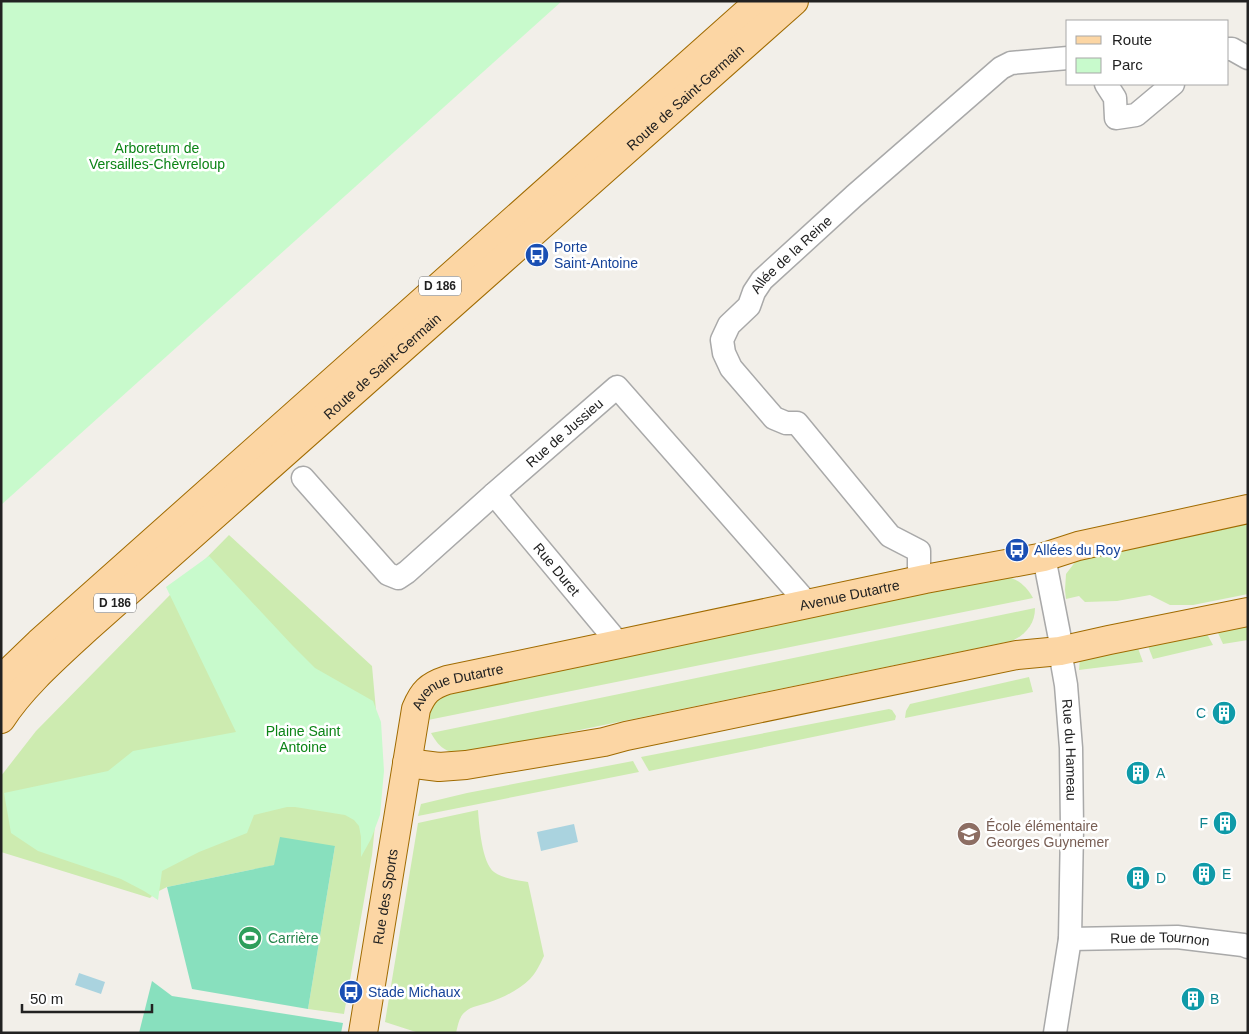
<svg xmlns="http://www.w3.org/2000/svg" width="1249" height="1034" viewBox="0 0 1249 1034" font-family="Helvetica,sans-serif">
  <rect width="100%" height="100%" fill="#f2efe9"/>
  <g fill="#cdebb0">
    <path d="M1248,521V594L1193,605H1170L1150,595L1117,601L1085,602L1079,596L1066,599L1065,590L1066,574L1082,553Z"/>
    <path d="M229,535L372,666L381,766L372,855L344,1014L308,1009L335,846L275,865L167,887L155,893L150,898L1,852V776L36,731Z"/>
    <path d="M1006,576C1019,580 1026,586 1033,598L428,720L430,706L441,693Z"/>
    <path d="M1035,608C1035,624 1026,634 1012,641L468,753C448,753 441,751 431,733Z"/>
    <path d="M1248,617V640L1223,644L1214,624Z"/>
    <path d="M1202,625L1213,645L1153,659L1145,638Z"/>
    <path d="M1135,640L1143,662L1079,670L1080,658Z"/>
    <path d="M1029,677L1033,692L905,718L906,711L910,704Z"/>
    <path d="M889,709L892,710L896,716L895,720L649,771L641,757Z"/>
    <path d="M633,761L639,772L418,816L421,804L467,793Z"/>
    <path d="M478,810C479,825 482,863 494,872C503,879 518,880 528,882L544,956C540,964 536,973 530,979C520,989 503,998 490,1002C482,1005 471,1006 465,1012C459,1017 458,1025 456,1033H419L385,1022L418,823Z"/>
  </g>
  <g fill="#c8facc">
    <path d="M1,1H562L1,505Z"/>
    <path d="M209,556L292,645L315,668L373,701L381,722L384,771L380,815L371,839L361,857V837L359,826L354,820L345,815L295,807H287L254,815L247,833L199,852L162,871L158,900L144,891L121,879L38,851L11,833L4,793L108,771L133,751L236,732L166,587Z"/>
  </g>
  <g fill="#88e0be">
    <path d="M280,837L335,846L308,1009L192,989L167,887L274,865Z"/>
    <path d="M152,981L172,996L343,1023L341,1033H139Z"/>
  </g>
  <g fill="#aad3df">
    <path d="M574,824L578,842L541,851L537,832Z"/>
    <path d="M79,973L105,982L101,994L75,985Z"/>
  </g>
  <g fill="none" stroke-linecap="round" stroke-linejoin="round">
    <g stroke="#a9a9a9" stroke-width="25">
      <g id="minor">
        <path d="M1228,49H1232L1248,58"/>
        <path d="M1106,84L1115,98L1116,118L1136,115L1173,84"/>
        <path id="s1" d="M303,478L388,574L398,578L407,572L494,494L617,387L808,604"/>
        <path id="s2" d="M494,494L619,644"/>
        <path id="s3" d="M1044,557L1060,639V651L1066,685L1071,748L1072,828L1070,939L1055,1033"/>
        <path id="s4" d="M925,579L919,567V551L890,536L797,423H786L774,418L731,368L724,353L722,340L729,325L749,306L754,292L762,280L854,196L1001,68L1011,63L1068,58"/>
        <path id="s5" d="M1070,939L1177,937L1243,945L1248,947"/>
      </g>
    </g>
    <g stroke="#a06b00" stroke-width="30">
      <g id="major">
        <path d="M1,682L13,668L39,643L760,1"/>
        <path id="s6" d="M1,719C22,686 58,655 87,628L794,1"/>
        <path d="M407,763L439,767L466,765L604,742L626,736L1017,655L1060,651L1109,640L1248,612"/>
        <path id="s7" d="M363,1033L416,709C423,692 429,686 447,680L619,644L925,579L1044,557L1078,546L1248,509"/>
      </g>
    </g>
    <use href="#minor" stroke="#fff" stroke-width="22"/>
    <use href="#major" stroke="#fcd6a4" stroke-width="28"/>
  </g>
  <defs>
    <g id="bus-disc" transform="scale(1.25)"><circle r="9.5" fill="#1a4fb4" stroke="#fff"/><path d="M-5-6H5V4H4V6H2V4H-2V6H-4V4H-5ZM-3.5-4V0h7V-4ZM-3.5 1.2v1.5H-2V1.2ZM2 1.2v1.5H3.5V1.2Z" fill="#fff"/></g>
    <g id="building-disc" transform="scale(1.25)"><circle r="9.5" fill="#0f9aa8" stroke="#fff"/><path d="M-4-6H4V6H1V3H-1V6H-4ZM-2.5-4.3h1.7v1.8h-1.7ZM.8-4.3h1.7v1.8H.8ZM-2.5-1h1.7V.8h-1.7ZM.8-1h1.7V.8H.8Z" fill="#fff"/></g>
    <g id="school-disc" transform="scale(1.25)"><circle r="9.5" fill="#8d6e63" stroke="#fff"/><path d="M0-5L7-2L0 1L-7-2ZM-4 1L0 2.5L4 1V4Q0 6-4 4Z" fill="#fff"/></g>
    <g id="stadium-disc" transform="scale(1.25)"><circle r="9.5" fill="#2e9e5b" stroke="#fff"/><path d="M0-5a6.5 5 0 1 0 0 10a6.5 5 0 1 0 0-10ZM-3.5-1.8h7v3.6h-7Z" fill="#fff"/></g>
  </defs>
  <g fill-rule="evenodd">
    <use href="#bus-disc" x="537" y="255"/>
    <use href="#bus-disc" x="1017" y="550"/>
    <use href="#building-disc" x="1224" y="713"/>
    <use href="#building-disc" x="1138" y="773"/>
    <use href="#building-disc" x="1225" y="823"/>
    <use href="#school-disc" x="969" y="834"/>
    <use href="#building-disc" x="1204" y="874"/>
    <use href="#building-disc" x="1138" y="878"/>
    <use href="#stadium-disc" x="250" y="938"/>
    <use href="#bus-disc" x="351" y="992"/>
    <use href="#building-disc" x="1193" y="999"/>
  </g>
  <g text-anchor="middle" dominant-baseline="central" stroke-width="5" stroke-linejoin="round" paint-order="stroke">
    <g fill="#fff" stroke="#646464" stroke-width="1">
      <rect x="419" y="276.5" width="42" height="19" rx="4"/>
      <rect x="94" y="593.5" width="42" height="19" rx="4"/>
    </g>
    <g font-size="12" font-weight="bold" fill="#222">
      <text x="440" y="286">D 186</text>
      <text x="115" y="603">D 186</text>
    </g>
    <g font-size="14" fill="#222" stroke="#fff">
      <text stroke="none"><textPath href="#s6" startOffset="925">Route de Saint-Germain</textPath></text>
      <text stroke="none"><textPath href="#s4" startOffset="440">Allée de la Reine</textPath></text>
      <text stroke="none"><textPath href="#s6" startOffset="520">Route de Saint-Germain</textPath></text>
      <text stroke="none"><textPath href="#s1" startOffset="360">Rue de Jussieu</textPath></text>
      <text stroke="none"><textPath href="#s2" startOffset="98">Rue Duret</textPath></text>
      <text stroke="none"><textPath href="#s7" startOffset="784">Avenue Dutartre</textPath></text>
      <text stroke="none"><textPath href="#s7" startOffset="379">Avenue Dutartre</textPath></text>
      <text stroke="none"><textPath href="#s3" startOffset="195">Rue du Hameau</textPath></text>
      <text stroke="none"><textPath href="#s7" startOffset="138">Rue des Sports</textPath></text>
      <text stroke="none"><textPath href="#s5" startOffset="90">Rue de Tournon</textPath></text>
    </g>
    <g font-size="14" fill="#0c8416" stroke="#fff">
      <text x="157" y="148">Arboretum de<tspan x="157" dy="16">Versailles-Chèvreloup</tspan></text>
      <text x="303" y="731">Plaine Saint<tspan x="303" dy="16">Antoine</tspan></text>
    </g>
    <g font-size="14" fill="#164399" stroke="#fff" text-anchor="start">
      <text x="554" y="247">Porte<tspan x="554" dy="16">Saint-Antoine</tspan></text>
      <text x="1034" y="550">Allées du Roy</text>
      <text x="368" y="992">Stade Michaux</text>
    </g>
    <g font-size="14" fill="#0d838f" stroke="#fff" text-anchor="start">
      <text x="1206" y="713" text-anchor="end">C</text>
      <text x="1156" y="773">A</text>
      <text x="1208" y="823" text-anchor="end">F</text>
      <text x="1222" y="874">E</text>
      <text x="1156" y="878">D</text>
      <text x="1210" y="999">B</text>
    </g>
    <g font-size="14" fill="#785e54" stroke="#fff" text-anchor="start">
      <text x="986" y="826">École élémentaire<tspan x="986" dy="16">Georges Guynemer</tspan></text>
    </g>
    <g font-size="14" fill="#27864d" stroke="#fff" text-anchor="start">
      <text x="268" y="938">Carrière</text>
    </g>
  </g>
  <rect width="1249" height="1034" fill="none" stroke="#222222" stroke-width="5"/>
  <rect x="1066" y="20" width="162" height="65" fill="#ffffff" stroke="#a7a7a7"/>
  <rect x="1076" y="36" width="25" height="8" fill="#fcd6a4" stroke="#a7a7a7"/>
  <text x="1112" y="45" font-size="15" fill="#222222">Route</text>
  <rect x="1076" y="58" width="25" height="15" fill="#c8facc" stroke="#a7a7a7"/>
  <text x="1112" y="70" font-size="15" fill="#222222">Parc</text>
  <path d="M22 1004v8h130v-8" fill="none" stroke="#222222" stroke-width="2.5"/>
  <text x="30" y="1004" font-size="15" fill="#222222" stroke="#ffffff" stroke-width="4" paint-order="stroke">50 m</text>
</svg>
